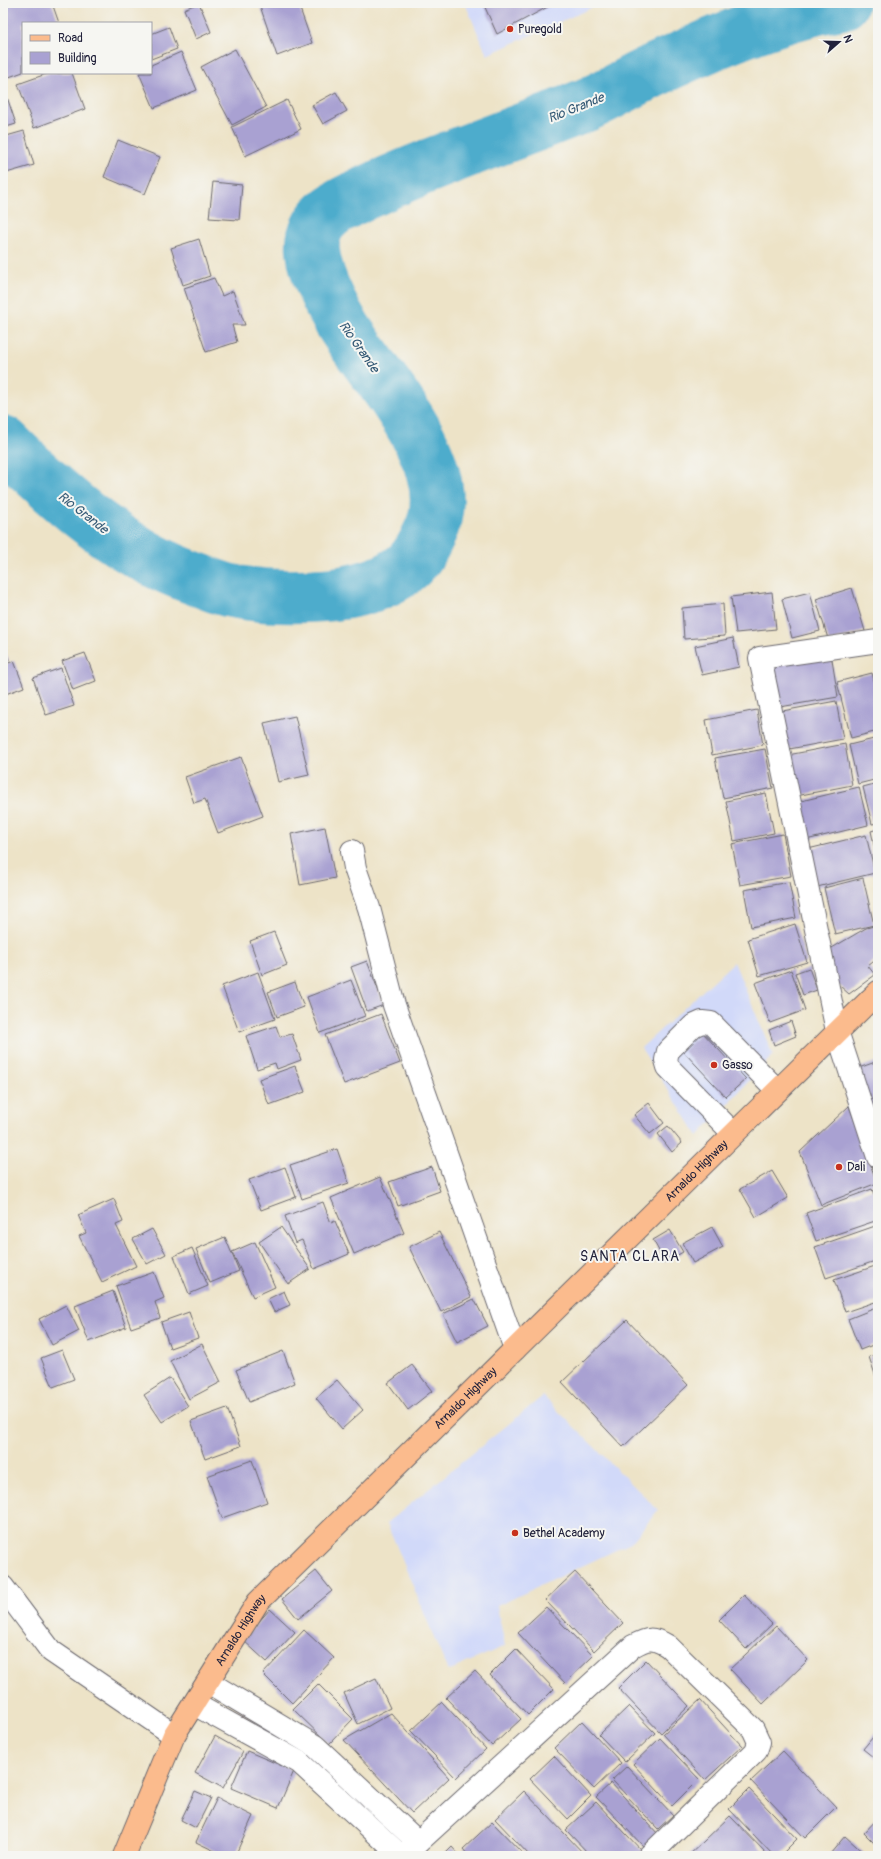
<svg xmlns="http://www.w3.org/2000/svg" width="881" height="1859" viewBox="0 0 881 1859" font-family="Pangolin,sans-serif">
  <rect width="100%" height="100%" fill="#f6f6f2"/>
  <filter id="ink" filterUnits="userSpaceOnUse"><feTurbulence type="fractalNoise" baseFrequency=".025" numOctaves="2"/><feDisplacementMap in="SourceGraphic" scale="8" xChannelSelector="R" yChannelSelector="G"/><feConvolveMatrix kernelMatrix="1 2 1 2 8 2 1 2 1" color-interpolation-filters="sRGB"/></filter>
  <filter id="wash" filterUnits="userSpaceOnUse"><feTurbulence type="fractalNoise" baseFrequency=".012" numOctaves="4" result="noise"/><feDisplacementMap in="SourceGraphic" scale="16" xChannelSelector="R" yChannelSelector="G"/><feGaussianBlur stdDeviation="0.9" result="paint"/><feColorMatrix in="noise" values="0 0 0 0 0 0 0 0 0 0 0 0 0 0 0 0 0 1.4 0 .05"/><feComposite in="paint" operator="in"/></filter>
  <g filter="url(#wash)">
    <rect width="100%" height="100%" fill="#ede3c7"/>
    <g fill="#d1d9f9">
      <path d="M465,3H602L487,55Z"/>
      <path d="M734,962L773,1055L698,1136L641,1048Z"/>
      <path d="M543,1396L658,1510L631,1543L497,1606L505,1646L448,1671L387,1523Z"/>
    </g>
    <g fill="none" stroke-linecap="round" stroke-linejoin="round">
      <path stroke="#4eaccc" stroke-width="54" d="M3,442C61,499 120,553 199,580C210,584 221,589 232,591C262,597 294,597 324,595C352,593 390,584 410,564C417,557 425,543 429,534C464,464 373,377 340,321C331,305 322,288 317,270C313,256 310,241 317,228C319,224 321,220 325,217C337,204 364,194 381,186C448,156 518,133 586,105C607,96 628,83 649,73C710,44 775,15 842,3"/>
    </g>
    <g id="blocks">
      <g fill="#a9a1d2">
        <path d="M3,3H52L59,23H23V72L9,77L3,60Z"/>
        <path d="M199,3L211,32L196,39L184,9Z"/>
        <path d="M259,3H298L312,43L277,56Z"/>
        <path d="M483,3H555L497,34Z"/>
        <path d="M169,27L177,49L151,59V34Z"/>
        <path d="M235,49L266,107L232,125L201,67Z"/>
        <path d="M181,52L197,90L154,108L139,73H151V65Z"/>
        <path d="M49,73H72L85,109L34,128L18,84Z"/>
        <path d="M3,85L16,124L3,128Z"/>
        <path d="M336,92L347,111L323,124L312,105Z"/>
        <path d="M287,100L301,129L245,156L232,127Z"/>
        <path d="M24,131L34,165L3,174V137Z"/>
        <path d="M118,140L160,157L145,194L104,177Z"/>
        <path d="M213,182L242,185L239,220L209,218Z"/>
        <path d="M199,239L210,276L183,285L171,248Z"/>
        <path d="M214,278L222,296L233,291L245,325H232L237,342L206,352L184,288Z"/>
        <path d="M852,588L865,631L829,642L816,599Z"/>
        <path d="M772,592L776,629L736,633L731,597Z"/>
        <path d="M810,592L820,631L792,638L782,599Z"/>
        <path d="M723,604L725,636L684,639L682,608Z"/>
        <path d="M733,638L739,667L702,675L695,646Z"/>
        <path d="M3,646L9,660L3,662Z"/>
        <path d="M85,653L96,681L73,690L62,661Z"/>
        <path d="M831,654L838,697L780,707L772,665Z"/>
        <path d="M14,661L24,687L3,695V665Z"/>
        <path d="M61,668L74,706L46,715L33,678Z"/>
        <path d="M872,673L878,696V731L851,738L837,682Z"/>
        <path d="M836,701L843,739L784,750L777,712Z"/>
        <path d="M757,710L763,745L712,755L706,720Z"/>
        <path d="M295,716L309,775L278,782L264,723Z"/>
        <path d="M878,738V779L858,784L849,745Z"/>
        <path d="M845,744L852,785L796,796L788,755Z"/>
        <path d="M765,749L773,788L723,798L715,758Z"/>
        <path d="M241,757L263,816L218,833L205,799L194,803L185,777Z"/>
        <path d="M878,783V823L872,824L863,787Z"/>
        <path d="M859,787L868,825L806,840L797,802Z"/>
        <path d="M766,793L774,833L734,841L726,801Z"/>
        <path d="M325,827L335,878L300,885L291,834Z"/>
        <path d="M878,829V858H877L871,831Z"/>
        <path d="M783,834L791,876L740,885L732,844Z"/>
        <path d="M866,835L875,873L817,887L808,849Z"/>
        <path d="M863,878L874,925L835,934L824,888Z"/>
        <path d="M789,882L796,918L751,927L744,890Z"/>
        <path d="M795,924L807,962L759,976L748,939Z"/>
        <path d="M878,925V958L868,966L875,975L849,994L840,986H834L825,952L866,928Z"/>
        <path d="M274,932L287,965L262,975L250,941Z"/>
        <path d="M367,961L384,1005L367,1011L351,967Z"/>
        <path d="M809,968L817,990L803,995L795,973Z"/>
        <path d="M791,970L805,1010L770,1023L755,983Z"/>
        <path d="M258,972L275,1019L239,1032L222,986Z"/>
        <path d="M351,980L365,1016L320,1033L307,997Z"/>
        <path d="M295,982L304,1007L277,1017L268,992Z"/>
        <path d="M381,1014L400,1063L344,1084L325,1035Z"/>
        <path d="M791,1021L796,1036L774,1045L769,1030Z"/>
        <path d="M276,1026L280,1037L292,1034L301,1060L277,1069L275,1063L257,1069L246,1036Z"/>
        <path d="M702,1032L746,1079L726,1097L683,1051Z"/>
        <path d="M878,1061V1127L856,1069Z"/>
        <path d="M295,1066L305,1092L269,1105L259,1079Z"/>
        <path d="M649,1103L664,1123L650,1134L634,1115Z"/>
        <path d="M849,1106L877,1183L821,1205L800,1152Z"/>
        <path d="M668,1126L682,1143L672,1152L658,1134Z"/>
        <path d="M337,1149L349,1183L302,1199L290,1165Z"/>
        <path d="M285,1167L296,1197L261,1210L249,1180Z"/>
        <path d="M432,1167L440,1191L398,1206L389,1182Z"/>
        <path d="M772,1171L788,1198L756,1217L740,1189Z"/>
        <path d="M380,1177L404,1233L354,1254L331,1198Z"/>
        <path d="M872,1189L878,1206V1220L816,1241L806,1213Z"/>
        <path d="M114,1199L123,1222L116,1225L136,1266L102,1282L79,1236L86,1233L78,1215Z"/>
        <path d="M323,1202L331,1223L335,1221L349,1254L314,1269L302,1240L295,1243L285,1216Z"/>
        <path d="M878,1225V1260L826,1278L815,1247Z"/>
        <path d="M281,1227L310,1269L288,1284L259,1242Z"/>
        <path d="M712,1227L723,1247L693,1263L682,1243Z"/>
        <path d="M152,1229L166,1254L147,1264L133,1239Z"/>
        <path d="M670,1230L683,1252L665,1262L653,1240Z"/>
        <path d="M439,1232L471,1297L441,1312L409,1247Z"/>
        <path d="M225,1237L239,1271L210,1283L196,1249Z"/>
        <path d="M255,1242L275,1287L253,1297L232,1252Z"/>
        <path d="M192,1248L208,1286L189,1294L174,1256Z"/>
        <path d="M878,1265V1301L845,1312L834,1280Z"/>
        <path d="M154,1272L164,1298L155,1302L160,1318L131,1328L116,1286Z"/>
        <path d="M113,1291L126,1327L89,1342L75,1306Z"/>
        <path d="M284,1291L290,1305L274,1312L268,1299Z"/>
        <path d="M474,1299L488,1326L457,1342L443,1314Z"/>
        <path d="M66,1305L79,1331L52,1345L39,1319Z"/>
        <path d="M878,1307V1343L860,1350L848,1319Z"/>
        <path d="M189,1312L198,1338L170,1348L161,1322Z"/>
        <path d="M627,1320L688,1385L623,1447L562,1382Z"/>
        <path d="M202,1344L221,1382L189,1399L170,1361Z"/>
        <path d="M62,1350L74,1379L53,1387L41,1358Z"/>
        <path d="M283,1351L295,1383L249,1402L236,1370Z"/>
        <path d="M878,1354V1383L869,1357Z"/>
        <path d="M412,1365L432,1391L408,1410L388,1383Z"/>
        <path d="M170,1378L188,1406L162,1422L144,1395Z"/>
        <path d="M337,1380L363,1410L342,1429L316,1398Z"/>
        <path d="M227,1408L241,1446L205,1459L191,1421Z"/>
        <path d="M252,1460L267,1502L222,1518L207,1476Z"/>
        <path d="M316,1571L332,1591L298,1619L282,1599Z"/>
        <path d="M575,1572L623,1623L594,1651L545,1600Z"/>
        <path d="M744,1595L772,1624L746,1649L719,1620Z"/>
        <path d="M546,1607L593,1656L565,1683L518,1633Z"/>
        <path d="M270,1609L295,1632L267,1662L243,1640Z"/>
        <path d="M776,1626L808,1660L763,1704L730,1669Z"/>
        <path d="M304,1630L334,1658L292,1703L263,1674Z"/>
        <path d="M516,1649L554,1689L528,1715L490,1675Z"/>
        <path d="M646,1660L689,1706L661,1733L618,1688Z"/>
        <path d="M475,1671L521,1719L492,1746L446,1698Z"/>
        <path d="M376,1678L390,1708L358,1724L344,1693Z"/>
        <path d="M318,1684L353,1719L329,1744L293,1709Z"/>
        <path d="M700,1700L742,1746L705,1780L663,1734Z"/>
        <path d="M442,1702L486,1749L456,1778L411,1731Z"/>
        <path d="M629,1706L655,1733L625,1762L599,1735Z"/>
        <path d="M391,1713L449,1778L412,1813L344,1740Z"/>
        <path d="M582,1721L621,1763L594,1789L554,1748Z"/>
        <path d="M878,1731V1761L863,1749Z"/>
        <path d="M215,1736L243,1752L223,1788L195,1773Z"/>
        <path d="M660,1738L699,1779L672,1806L633,1764Z"/>
        <path d="M247,1751L294,1771L278,1808L231,1788Z"/>
        <path d="M783,1751L836,1807L805,1838L751,1781Z"/>
        <path d="M554,1756L591,1796L568,1819L530,1779Z"/>
        <path d="M627,1766L673,1815L658,1829L612,1780Z"/>
        <path d="M611,1783L659,1835L645,1848L596,1797Z"/>
        <path d="M749,1789L797,1839L780,1856H774L729,1809Z"/>
        <path d="M195,1791L211,1798L196,1828L181,1820Z"/>
        <path d="M524,1791L586,1856H530L495,1819Z"/>
        <path d="M217,1798L253,1816L235,1856H225L196,1842Z"/>
        <path d="M596,1802L642,1851L637,1856H591L566,1830Z"/>
        <path d="M730,1816L769,1856H688L704,1841Z"/>
        <path d="M878,1818V1847L864,1833Z"/>
        <path d="M492,1822L525,1856H469L463,1849Z"/>
        <path d="M845,1836L867,1856H832L830,1854Z"/>
        <path d="M452,1847L460,1856H443Z"/>
      </g>
    </g>
  </g>
  <g filter="url(#ink)">
    <use href="#blocks" fill-opacity="0" stroke="#69666c" stroke-width="1"/>
    <g fill="none" stroke-linecap="round" stroke-linejoin="round">
      <g stroke="#69666c" stroke-width="24">
        <g id="minor">
          <path d="M878,641L760,658L837,1031L878,1157"/>
          <path d="M352,851L355,868L369,908L394,1005L515,1349"/>
          <path d="M733,1133L668,1067L666,1060L668,1051L693,1026L702,1022L711,1023L777,1090"/>
          <path d="M3,1587L51,1651L174,1735"/>
          <path d="M208,1682L315,1746L418,1842"/>
          <path d="M194,1704L299,1762L401,1856"/>
          <path d="M403,1856L633,1646C648,1638 652,1637 668,1646L753,1729L759,1742L756,1751L649,1856"/>
        </g>
      </g>
      <g stroke="#69666c" stroke-width="24">
        <g id="major">
          <path id="s1" d="M124,1856L174,1735L258,1602L878,992"/>
        </g>
      </g>
      <use href="#minor" stroke="#fff" stroke-width="22"/>
      <use href="#major" stroke="#fbbb8d" stroke-width="22"/>
    </g>
  </g>
  <g fill="#c8321e" stroke="#f6f6f2" stroke-width="1.5">
    <circle cx="510" cy="29" r="4"/>
    <circle cx="714" cy="1065" r="4"/>
    <circle cx="839" cy="1167" r="4"/>
    <circle cx="515" cy="1533" r="4"/>
  </g>
  <g text-anchor="middle" dominant-baseline="central" stroke-width="4" stroke-linejoin="round" paint-order="stroke">
    <g font-size="12" fill="#22223b" stroke="#f6f6f2" text-anchor="start">
      <text x="518" y="29">Puregold</text>
      <text x="722" y="1065">Gasso</text>
      <text x="847" y="1167">Dali</text>
      <text x="523" y="1533">Bethel Academy</text>
    </g>
    <g font-size="12" fill="#22223b" stroke="#f6f6f2">
      <text stroke="none"><textPath href="#s1" startOffset="903">Arnaldo Highway</textPath></text>
      <text stroke="none"><textPath href="#s1" startOffset="579">Arnaldo Highway</textPath></text>
      <text stroke="none"><textPath href="#s1" startOffset="255">Arnaldo Highway</textPath></text>
    </g>
    <g font-size="13" font-style="italic" fill="#345975" stroke="#f6f6f2">
      <text transform="translate(576 108) rotate(-22)">Rio Grande</text>
      <text transform="translate(359 347) rotate(55)">Rio Grande</text>
      <text transform="translate(83 513) rotate(38)">Rio Grande</text>
    </g>
    <g font-size="14" letter-spacing="1" fill="#22223b" stroke="#f6f6f2">
      <text x="630" y="1256">SANTA CLARA</text>
    </g>
  </g>
  <rect width="881" height="1859" fill="none" stroke="#f6f6f2" stroke-width="16"/>
  <rect x="22" y="22" width="130" height="52" fill="#f6f6f2" stroke="#a1a1a9"/>
  <rect x="30" y="35" width="20" height="6" fill="#fbbb8d" stroke="#a1a1a9"/>
  <text x="58" y="42" font-size="12" fill="#22223b">Road</text>
  <rect x="30" y="52" width="20" height="12" fill="#a9a1d2" stroke="#a1a1a9"/>
  <text x="58" y="62" font-size="12" fill="#22223b">Building</text>
  <g transform="translate(839 42) rotate(70)" stroke="#f6f6f2" stroke-width="3" paint-order="stroke">
  <path d="M0-3L7 15L0 10L-7 15Z" fill="#22223b"/>
  <text y="-6" font-size="11" font-weight="bold" text-anchor="middle" fill="#22223b">N</text>
  </g>
</svg>
